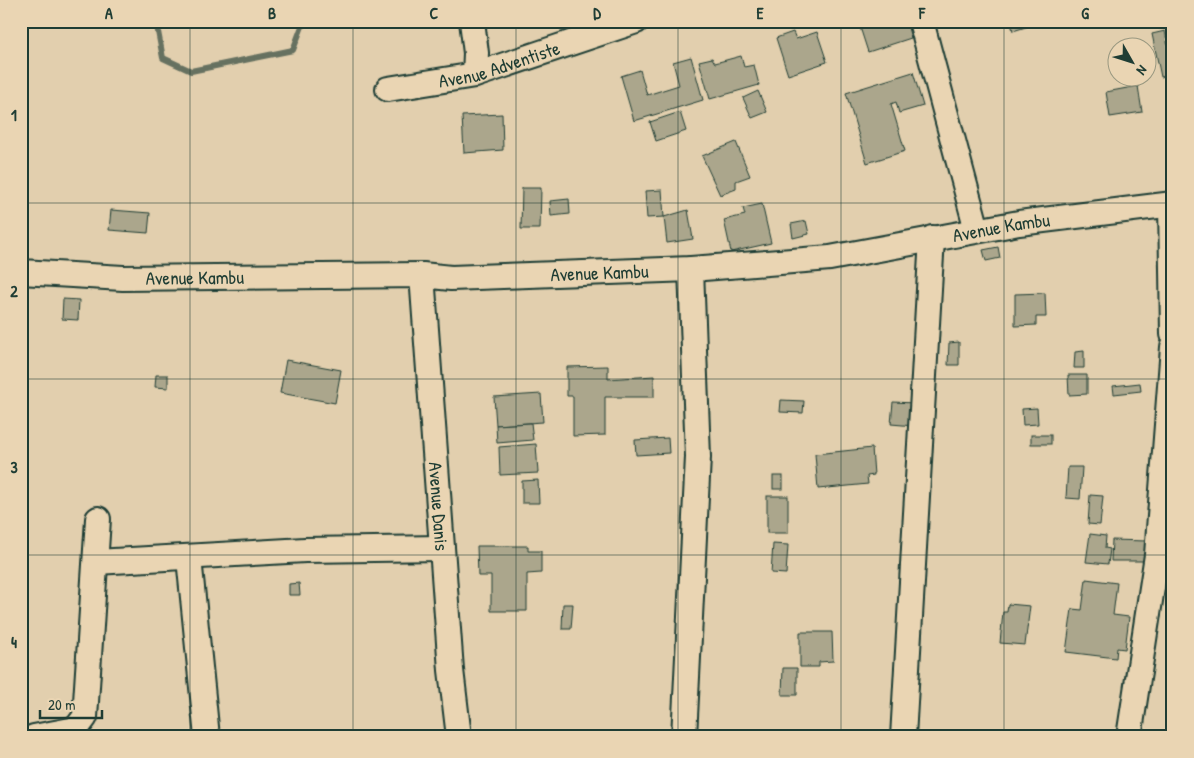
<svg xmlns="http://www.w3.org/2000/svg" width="1194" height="758" viewBox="0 0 1194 758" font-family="'Patrick Hand',sans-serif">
  <rect width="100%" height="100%" fill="#e2cfae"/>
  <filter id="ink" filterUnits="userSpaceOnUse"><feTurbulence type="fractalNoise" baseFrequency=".02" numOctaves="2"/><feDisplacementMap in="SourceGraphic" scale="10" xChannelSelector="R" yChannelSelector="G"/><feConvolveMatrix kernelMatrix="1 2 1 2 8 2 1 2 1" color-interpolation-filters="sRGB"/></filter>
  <g filter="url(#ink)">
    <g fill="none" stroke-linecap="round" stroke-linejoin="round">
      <path stroke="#667160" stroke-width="6" d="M156,21L163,58L191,71L293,50L304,21"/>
    </g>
    <g fill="#aba68c" stroke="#1f3d34">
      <path d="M858,21H906L911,38L868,52Z"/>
      <path d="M1007,21H1027L1029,26L1013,31L1011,23L1007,24Z"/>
      <path d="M1165,31L1173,74L1161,77L1152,34Z"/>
      <path d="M793,32L796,39L817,32L827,62L788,75L776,38Z"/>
      <path d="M741,56L744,67L754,65L759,85L710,99L699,61L712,58L715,63Z"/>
      <path d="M691,57L703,100L634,121L621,76L640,70L647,95L679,85L673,62Z"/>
      <path d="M913,72L923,106L899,113L896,102L891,104L905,151L867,163L846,93Z"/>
      <path d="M1138,86L1142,112L1110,117L1106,92Z"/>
      <path d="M758,91L767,112L752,118L743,98Z"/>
      <path d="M680,112L686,131L656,141L650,122Z"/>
      <path d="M502,114L503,150L464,153L462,116Z"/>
      <path d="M736,142L750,176L736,181V189L720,195L702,156Z"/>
      <path d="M522,188H541L540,229H521Z"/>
      <path d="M662,190L664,217L647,218L645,191Z"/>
      <path d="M569,199L570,214L551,216L550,201Z"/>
      <path d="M762,204L771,243L731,252L724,220L745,215L743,208Z"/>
      <path d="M111,210L150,213L148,233L109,230Z"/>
      <path d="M688,210L693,239L667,243L664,217Z"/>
      <path d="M806,221L809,234L793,238L791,224Z"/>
      <path d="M998,247L1000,258L986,261L983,250Z"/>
      <path d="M1045,293L1046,317H1036V325L1015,326V294Z"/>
      <path d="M63,299L79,300L78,320L62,319Z"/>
      <path d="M959,342V365H948L949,343Z"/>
      <path d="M1084,351V368H1074L1075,352Z"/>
      <path d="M286,360L341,370L335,403L280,393Z"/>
      <path d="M608,366V379L654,376V397H605V435L573,436V396H567V367Z"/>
      <path d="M156,375H168V388L155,387Z"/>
      <path d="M1068,375H1087V394L1069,395Z"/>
      <path d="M1140,383L1141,391L1114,394L1113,386Z"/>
      <path d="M541,394L543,422L496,425L494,397Z"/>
      <path d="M781,400L804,401L803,413L780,412Z"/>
      <path d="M893,402L915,403L914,426L891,424Z"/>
      <path d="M1037,408L1038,424L1023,425L1022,409Z"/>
      <path d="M531,423L533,440L497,443L496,425Z"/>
      <rect x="1031" y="435" width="20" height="9"/>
      <path d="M668,438L669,453L636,455L635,440Z"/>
      <path d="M536,444L538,473L500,475L499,447Z"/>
      <path d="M872,448L874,475L867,476L868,484L818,489L815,454Z"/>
      <path d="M1068,467H1082L1080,499L1066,498Z"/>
      <rect x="773" y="476" width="10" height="13"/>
      <path d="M538,480L539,503H522V481Z"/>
      <path d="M1090,495L1103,496L1100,525L1088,524Z"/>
      <rect x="767" y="496" width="21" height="37"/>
      <path d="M1090,534L1106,536L1105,548L1110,549L1108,564L1086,562Z"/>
      <path d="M1112,540L1147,541L1146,561H1111Z"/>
      <path d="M773,544L788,545L786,574L771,573Z"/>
      <path d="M477,546H528V551H541V573L527,574V611H491V576H478Z"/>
      <path d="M1086,579L1117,583L1113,615L1129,617L1125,649L1117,648L1116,658L1066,652L1072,609L1082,610Z"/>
      <path d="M299,583L300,595H289V584Z"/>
      <path d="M563,604H573L571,629H562Z"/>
      <path d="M1008,604L1030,606L1025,645L1000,643L1003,612H1007Z"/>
      <path d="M800,632H832L833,661L819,662V667H800Z"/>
      <path d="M783,668H797V695H782Z"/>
    </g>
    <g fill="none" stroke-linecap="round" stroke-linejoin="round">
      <g stroke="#1f3d34" stroke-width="28">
        <g id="street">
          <path d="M472,21L476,53L475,75"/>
          <path d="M921,21L977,230"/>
          <path id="s1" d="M388,89L475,75L636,21"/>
          <path d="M1171,204L1173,334"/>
          <path id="s2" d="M21,272L123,278L422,275L451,278L691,269L830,258L1019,223L1173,204"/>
          <path id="s3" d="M422,275L451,670L459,737"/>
          <path d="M189,558L207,737"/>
          <path d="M96,562L305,550L442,548"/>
          <path d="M34,737L76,729L85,717L98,519"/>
          <path d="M684,737L698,457L691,269"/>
          <path d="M903,737L932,238"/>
          <path d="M1129,737L1157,555L1173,347"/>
        </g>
      </g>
      <use href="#street" stroke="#ead5b3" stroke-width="24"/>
    </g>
  </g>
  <path fill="none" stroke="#1f3d34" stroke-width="1" stroke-opacity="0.55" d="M190,21V737M353,21V737M516,21V737M678,21V737M841,21V737M1004,21V737M21,203H1173M21,379H1173M21,555H1173"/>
  <g text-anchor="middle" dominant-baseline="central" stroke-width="4" stroke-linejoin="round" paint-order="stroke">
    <g font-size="19" fill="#1f3d34" stroke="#ead5b3">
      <text stroke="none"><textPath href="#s1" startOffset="114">Avenue Adventiste</textPath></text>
      <text stroke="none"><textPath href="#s2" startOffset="984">Avenue Kambu</textPath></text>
      <text stroke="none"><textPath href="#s2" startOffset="579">Avenue Kambu</textPath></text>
      <text stroke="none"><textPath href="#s2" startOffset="174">Avenue Kambu</textPath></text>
      <text stroke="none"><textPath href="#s3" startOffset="232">Avenue Danis</textPath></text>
    </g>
  </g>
  <rect width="1194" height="758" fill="none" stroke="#ead5b3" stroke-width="55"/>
  <g transform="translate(1132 62) rotate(129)"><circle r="24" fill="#ead5b3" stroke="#999880"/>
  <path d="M0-4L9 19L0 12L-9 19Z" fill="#1f3d34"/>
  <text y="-8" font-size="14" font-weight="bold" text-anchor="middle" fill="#1f3d34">N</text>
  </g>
  <path d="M40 710v8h62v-8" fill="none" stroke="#1f3d34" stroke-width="2.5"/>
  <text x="48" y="710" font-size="15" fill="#1f3d34" stroke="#ead5b3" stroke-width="4" paint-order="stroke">20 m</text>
  <rect x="28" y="28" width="1138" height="702" fill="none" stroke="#1f3d34" stroke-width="2"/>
  <g font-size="16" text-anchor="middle" font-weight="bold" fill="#1f3d34">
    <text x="109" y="19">A</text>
    <text x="272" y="19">B</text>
    <text x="434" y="19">C</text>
    <text x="597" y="19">D</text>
    <text x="760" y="19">E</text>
    <text x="922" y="19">F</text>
    <text x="1085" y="19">G</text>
    <text x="14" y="121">1</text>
    <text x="14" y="297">2</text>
    <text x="14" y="473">3</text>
    <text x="14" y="648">4</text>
  </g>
</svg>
